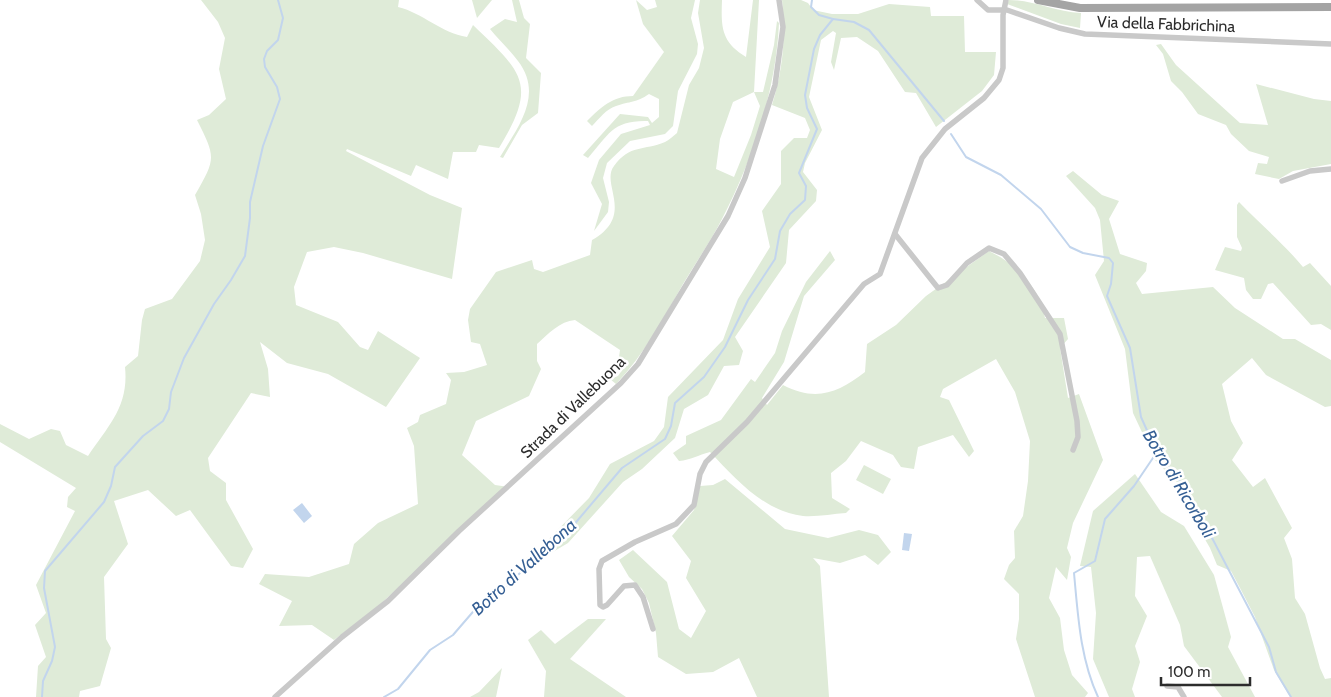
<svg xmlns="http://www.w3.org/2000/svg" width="1331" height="697" viewBox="0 0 1331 697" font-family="Cabin,sans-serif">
  <rect width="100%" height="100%" fill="#fff"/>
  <g fill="#dfebd8" fill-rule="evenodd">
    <path d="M201,0H399L398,7C423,13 441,33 467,37L473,25C523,73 538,84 499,148L479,145L476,152H453L448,179L416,165L411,176L347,149L346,151L430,195L462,208L452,279L363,253L334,247L307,252L294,287L296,305L338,322L360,347L368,350L378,331L420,358L386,407L328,374L287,363L260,342L268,369L270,397L251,393L208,458L210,471L226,483V500L253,549L243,568L231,566L190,510L176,516L148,490L114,501L128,544L104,577L106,639L111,648L100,686L80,691L79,697H36L38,666L46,657L35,625L46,613L36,585L75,511L67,507L68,497L76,488L0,442V424L29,439L51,429L60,431L66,445L88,456C109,425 129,406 125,367L138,356L142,320L145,309L172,299L200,261L205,240L201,214L195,195C216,158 216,158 197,120L209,115L226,99L219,69L225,38L218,22Z"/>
    <path d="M472,0H492L477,18Z"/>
    <path d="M512,0H519L524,18L530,24L526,58L541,73L538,113L522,125L503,158L500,157C518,127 544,95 518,61C510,50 499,40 490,29L505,19L517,22Z"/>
    <path d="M636,0L647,10L657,7L655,0H695L691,18L698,44L697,54L678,91L673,126L665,134L630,141L607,163L603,178L609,202L608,212L594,231L602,204L591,183L599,160L621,134L650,125L648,121C613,120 609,134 588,158L583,155L620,114L648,117L652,123L659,117V99L649,94C636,103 630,101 616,106C606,109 599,119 592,126L587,121C601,107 613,96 633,96L664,52L643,24Z"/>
    <path d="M700,0H722C721,27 721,42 746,57L753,0H759L754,92H763L774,45L777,21L779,23C776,90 753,159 722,219C711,241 696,262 683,284C663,319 644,355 616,384L610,379L618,376L622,370L618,364L620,350L575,320C560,321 548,334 537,344V361L541,369L529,396L476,421L462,455L495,485L509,487L376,608L334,640L312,625L279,626L292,601L259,584L265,574L309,577L349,564L354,544L378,523L418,504L414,446L407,428L418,422L420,415L446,404L451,380L446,373L464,372L487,365L480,344L471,342L468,320L470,309L496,272L532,260L534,269L543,272L590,255L592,240C636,215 600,184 614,166C630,144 644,151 665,142C669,140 673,136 677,133L689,85L699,68L704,48L698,13ZM754,92L760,106L751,135L734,177L716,169L720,139L733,102Z"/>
    <path d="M782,0H801L808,3L813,10L832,14H858L889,4L930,7L931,16H964L965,52H996L994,75L982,91L936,127L916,93L905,92L878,51L857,37L841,38L834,70L831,62L836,33L833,31L821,40L809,97L822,130L805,163L803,172L817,190L816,201L789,230L786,263L735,337L743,351L739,365L724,366L708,395L684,409L675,438L642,469L623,482L568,543L536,562L528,571L522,567L526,558L537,551L589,498L610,464L654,441L664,427L668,397L723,340L738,299L770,247L762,211L781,184V151L794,138H807L810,130L805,118L772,105C783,70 786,36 782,0Z"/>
    <path d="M1009,0C1034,0 1055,12 1081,13L1080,28L1061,24L1007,4Z"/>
    <path d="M1161,44L1176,65L1240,123L1268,125L1256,84L1314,99L1331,101V164L1293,171L1279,179L1255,174L1258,163L1267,164L1269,157L1249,151L1231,134L1226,125L1198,114L1182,92L1171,81L1163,54L1156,45Z"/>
    <path d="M1073,171L1102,195L1119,201L1109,219L1120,254L1147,263L1146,271L1136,283L1142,294L1213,287L1235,308L1283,339H1295L1331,360V406L1325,407L1266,375L1252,358L1222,384L1231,421L1243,443L1232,460L1253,487L1265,478L1292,528L1284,538L1292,559L1295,598L1305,614L1320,668L1325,679L1331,678V697H1290L1274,670L1255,617L1240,588L1231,571L1217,565L1210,548L1192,517L1193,511L1179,485L1155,460L1133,413L1125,349L1095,275L1104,261L1100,220L1095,208L1066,176Z"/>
    <path d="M1239,202C1260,224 1284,244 1303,267L1310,263L1331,286V330L1321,324L1311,325L1273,283L1268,284L1261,299H1253L1246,290L1244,278L1215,270L1225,247L1241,251L1242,248L1237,237V205Z"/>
    <path d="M830,251L835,260L804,296L784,362L762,398L767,405L783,385C816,402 838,393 865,372L867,344L896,325L926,296L989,251C1016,264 1040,288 1045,318H1064L1068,339L1060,348L1068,398L1079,394L1103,460L1073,523L1067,548L1071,557L1067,580L1056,567L1049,598L1060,618L1064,650L1072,675L1088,693L1085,697H1035L1016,639L1019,619V594L1004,579L1009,565L1015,558L1014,531L1023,516L1028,481L1030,441L1015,392L996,359L943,389L940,397L949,400L974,451L969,457L953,435L918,447L914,469L901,467L893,455L861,441L846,461L831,473L832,498L850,509L846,513C832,514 817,517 803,516C763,511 736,479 710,452C698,455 691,460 679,461L673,453L686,444V436L721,420L751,379L755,382L775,353L782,331L806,282Z"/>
    <path d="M864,465L891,479L883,494L856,480Z"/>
    <path d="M1135,474L1161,512L1184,526L1214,575L1231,637L1228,647L1255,697H1222L1184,646L1180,625L1150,556L1137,557L1135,596L1147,616L1135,646L1140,662L1132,689L1135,697H1109L1093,659L1096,613L1091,567L1080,566L1093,511Z"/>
    <path d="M725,479L785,529L828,538L859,530L878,535L891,552L878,565L865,555L840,563L813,558L820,566L829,697H757L739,658L713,672L686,674L658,657L656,633L649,603L642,589L629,577L619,560L633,550L667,582L679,629L691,638L706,611L686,578L691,561L672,536L694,510L700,486L713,485Z"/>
    <path d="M588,619H606L570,659L626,697H544L546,671L528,640L541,630L555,644Z"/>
    <path d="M502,668L496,697H470L479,692Z"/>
  </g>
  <g fill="#c2d5ed">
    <path d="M302,503L312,516L304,523L293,510Z"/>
    <path d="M904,533L912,534L909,551L902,550Z"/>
  </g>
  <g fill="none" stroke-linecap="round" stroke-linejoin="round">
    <g stroke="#c2d5ed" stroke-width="2">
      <path d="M833,19L854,22L869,30L944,121"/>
      <path d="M951,134L966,157L1001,175L1041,209L1070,247L1083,253L1109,258L1113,263L1111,284L1107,296L1130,348L1141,417L1158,455L1187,490L1269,647L1276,672L1291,697"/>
      <path d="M42,697L43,681L52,661L55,647L44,588L45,571L104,502L111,486L115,467L143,436L163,421L169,409L171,392L184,358L214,304L231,280L245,256L250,218V202L263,146L280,99L277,87L265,67L264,59L267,51L278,40L283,18L278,0"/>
      <path d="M384,697L398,689L430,650L453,635L478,606L495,598L543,550L566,534L622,468L665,439L671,426L675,403L704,377L725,347L748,300L775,259L780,231L790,214L805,200L806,186L799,173L817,129L807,108L805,95L814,49L820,35L833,19L819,15L811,7L812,0"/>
      <path d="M1098,697C1080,658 1078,615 1074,573L1095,561L1105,519L1134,486L1157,452"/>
    </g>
    <g stroke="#c9c9c9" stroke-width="5.5">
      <path d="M977,0L988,10H1007L1059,28L1085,34L1331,44"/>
      <path d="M1282,181L1310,171L1331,169"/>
      <path d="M895,234L938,288L947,285L967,263L989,248L1004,254L1020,273L1060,334L1077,421L1078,437L1073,450"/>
      <path d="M653,629L643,597L635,585L624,586L607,605L603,607L600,605L599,569L602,561L635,542L676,524L694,505L700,474L706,462L747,422L864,284L880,274L922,158L945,129L984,98L999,80L1003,68V15L1006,0"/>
      <path d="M1167,686L1178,687L1184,697"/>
      <path d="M275,697L342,637L388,601L459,531L621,383L638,364L728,216L745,178L775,85L783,27L779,0"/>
    </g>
    <path stroke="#a4a4a4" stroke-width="8" d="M1038,0L1080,8L1331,7"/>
  </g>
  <g text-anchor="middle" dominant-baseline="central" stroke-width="5" stroke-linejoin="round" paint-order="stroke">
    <g font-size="16" fill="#2c2c2c" stroke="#fff">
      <text transform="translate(1166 24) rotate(2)">Via della Fabbrichina</text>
      <text transform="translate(573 407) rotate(-44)">Strada di Vallebuona</text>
    </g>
    <g font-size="18" font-style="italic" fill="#355f94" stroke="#fff">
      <text transform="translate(1179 484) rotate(59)">Botro di Ricorboli</text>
      <text transform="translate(524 567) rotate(-42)">Botro di Vallebona</text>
    </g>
  </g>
  <path d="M1161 677v8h89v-8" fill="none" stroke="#2c2c2c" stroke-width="2.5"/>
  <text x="1168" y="677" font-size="15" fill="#2c2c2c" stroke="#ffffff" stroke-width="4" paint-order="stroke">100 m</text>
</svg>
